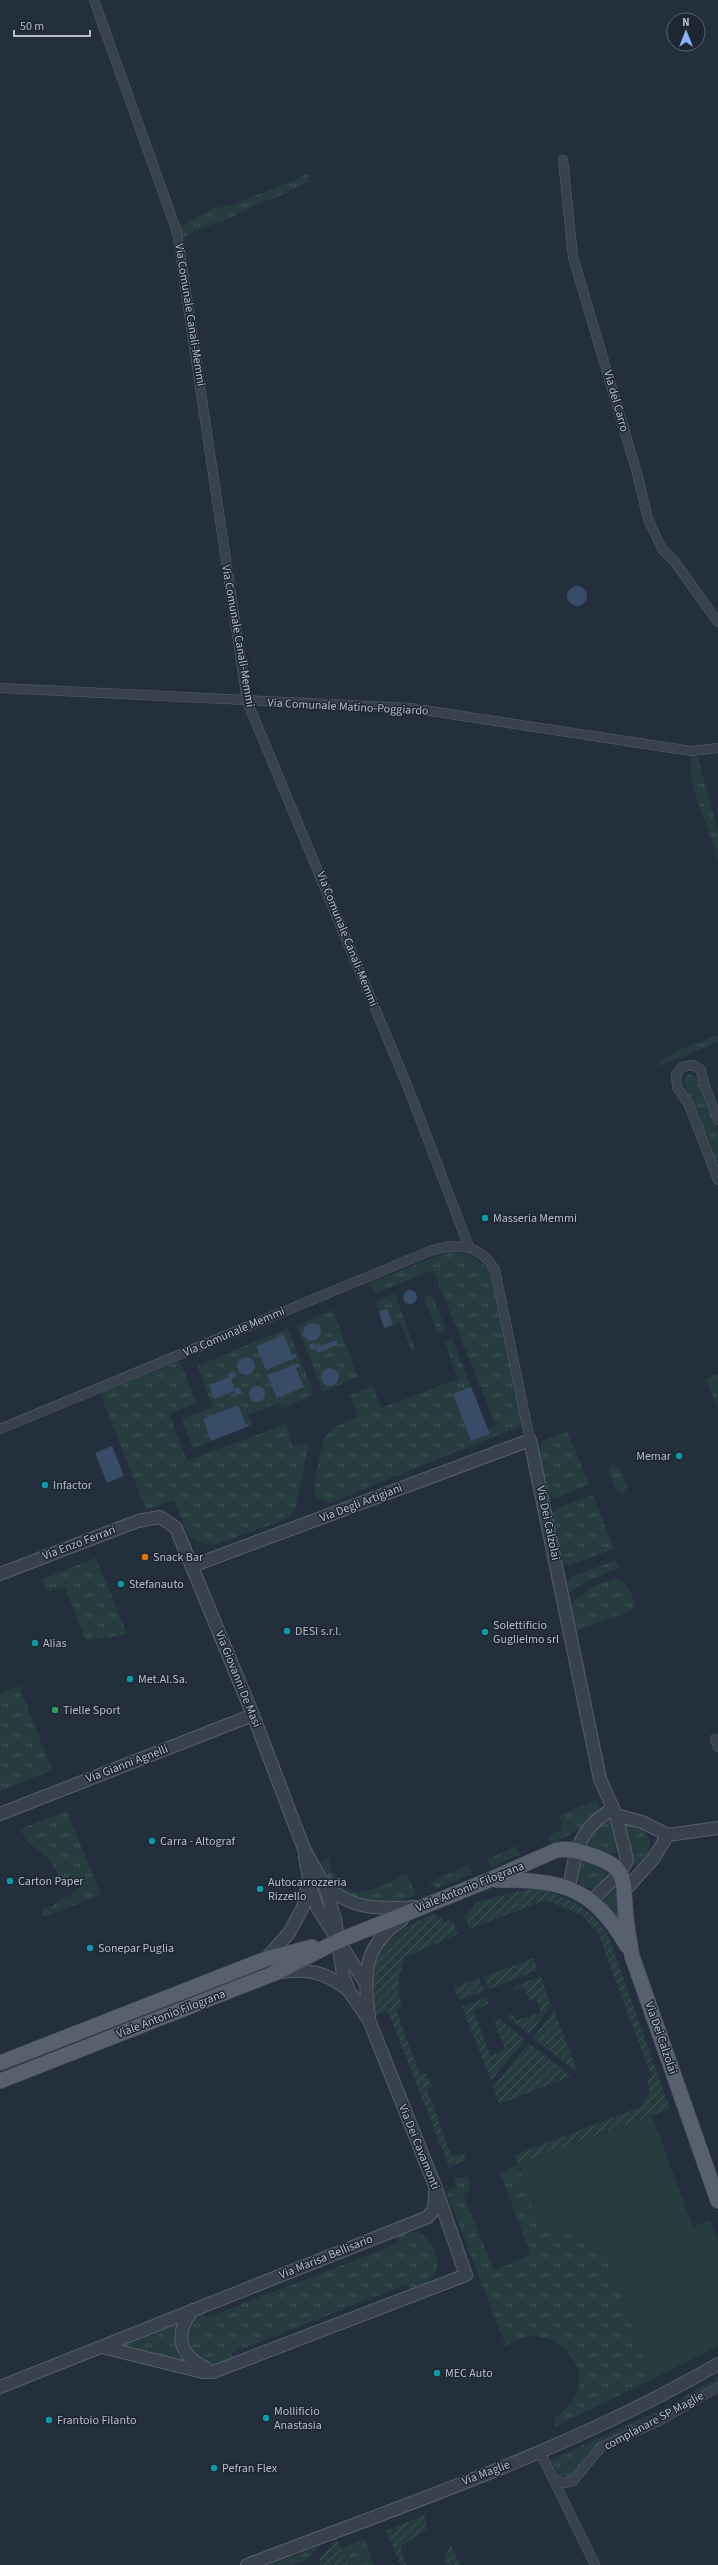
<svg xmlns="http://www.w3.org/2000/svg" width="718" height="2565" viewBox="0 0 718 2565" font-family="'Source Sans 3',sans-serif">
  <defs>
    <pattern id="grass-tufts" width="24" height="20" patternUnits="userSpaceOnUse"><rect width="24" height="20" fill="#263c3f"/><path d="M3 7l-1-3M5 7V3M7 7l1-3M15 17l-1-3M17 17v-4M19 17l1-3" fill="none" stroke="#435659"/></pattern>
    <pattern id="garden-furrows" width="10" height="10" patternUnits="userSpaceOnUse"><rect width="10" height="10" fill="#263c3f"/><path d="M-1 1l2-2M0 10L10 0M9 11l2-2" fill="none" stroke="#435659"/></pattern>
  </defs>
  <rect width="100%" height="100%" fill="#242f3e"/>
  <g fill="url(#grass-tufts)">
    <path d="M307,173L310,181L271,200H265L224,221L196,230L181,239L180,227C191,221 201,214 213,209C218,207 225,207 231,205C241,201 304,178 307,173Z"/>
    <path d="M692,754H697L718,831V860C712,831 684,783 692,754Z"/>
    <path d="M718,1035V1042L659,1066L658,1062L683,1048Z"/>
    <path d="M688,1074L697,1077L718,1131V1169L683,1081Z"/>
    <path d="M447,1252C464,1249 478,1259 490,1271L523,1425L332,1502L319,1500L314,1495C314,1484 321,1443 326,1436C333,1425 347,1422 358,1417L350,1395L373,1386L381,1408L458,1379L444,1341L452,1339L488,1429L496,1425L433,1270L376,1293L370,1283Z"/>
    <path d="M395,1294L415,1349L411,1350L401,1323L393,1325L387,1309L379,1311L375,1301Z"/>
    <path d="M432,1295L446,1330L438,1333L424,1298Z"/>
    <path d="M333,1310L358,1377L323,1392L297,1325Z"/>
    <path d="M288,1328L314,1394L281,1409L279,1403L248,1415L252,1425L247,1427L238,1406L203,1419L211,1441L193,1448L182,1419L213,1407L197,1366Z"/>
    <path d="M180,1361L196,1403L169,1414L187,1461L286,1424L293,1447L309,1442L296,1506L289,1518L216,1544L207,1545L190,1538L174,1500L146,1510L100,1393Z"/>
    <path d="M718,1374V1408L706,1379Z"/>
    <path d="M567,1431L589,1484L557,1498L547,1492L538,1450L543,1441Z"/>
    <path d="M614,1465L620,1468L627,1487L623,1494L617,1492L609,1472L611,1466Z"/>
    <path d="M593,1495L614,1549L567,1566L562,1561L552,1513L561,1507Z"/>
    <path d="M96,1558L127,1634L86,1641L65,1588L47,1591L42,1579Z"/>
    <path d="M616,1560L619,1568L584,1582L568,1594L567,1583L571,1577Z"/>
    <path d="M616,1578C628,1585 635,1595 634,1609L575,1632L570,1605L591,1587Z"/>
    <path d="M19,1686L52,1770L0,1791V1693Z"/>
    <path d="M598,1800L600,1810C588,1824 569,1837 551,1843L548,1836L563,1829L559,1815Z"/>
    <path d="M67,1811L101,1895L44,1917L41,1908L53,1906L62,1897H69L84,1882L83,1879L63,1883L51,1861L27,1841L20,1829Z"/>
    <path d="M609,1817L619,1849L614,1854L586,1846L590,1837Z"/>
    <path d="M628,1823L645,1831C655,1845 649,1860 633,1866L631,1848L623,1824Z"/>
    <path d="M517,1846L519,1855L491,1867L488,1859Z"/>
    <path d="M328,1857C330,1864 332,1873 337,1880C353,1905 386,1883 407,1874L416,1895C374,1912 346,1900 319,1865Z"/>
    <circle cx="591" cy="1874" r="14"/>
    <path d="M467,1865L472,1874L437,1888L429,1883Z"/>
    <path d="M615,1883L617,1884L620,1923L603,1903Z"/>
    <path d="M518,2164L537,2219L607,2254L651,2380L556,2426L554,2418C560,2414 567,2409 572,2402C594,2371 561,2330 526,2337C519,2338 512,2343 506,2346L446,2192L456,2187L453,2179L464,2177L469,2179L470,2191L463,2194L494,2270L531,2255L500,2173Z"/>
    <path d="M406,2232C429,2230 438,2249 437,2270L426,2284L410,2291L407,2284L231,2353L234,2359C228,2361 222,2364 216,2364C197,2366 184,2345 187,2328C189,2320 197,2314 203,2310L206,2318L399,2243L396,2236Z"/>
    <path d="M176,2323L173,2335L183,2362L122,2348V2345Z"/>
    <path d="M718,2377V2383L668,2412L597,2445L588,2453L573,2477L558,2476L549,2461L671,2405Z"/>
    <path d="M365,2539L374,2565H350L341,2548Z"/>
    <path d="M319,2546C306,2565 296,2565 271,2565Z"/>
  </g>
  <g fill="url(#garden-furrows)">
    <path d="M533,1888C564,1894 591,1907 608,1935L670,2109L518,2164L515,2155L640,2107L650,2092L647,2080L652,2078L598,1933L582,1915L545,1900L470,1929L465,1917L477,1902Z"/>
    <path d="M434,1914L445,1922L453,1921L458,1934L406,1957C398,1975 396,1988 402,2006L396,2010L420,2075L426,2073L432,2087L427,2090L452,2157L465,2153L464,2161L449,2167L388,2011L376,2015C373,2000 369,1984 371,1969C375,1944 412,1922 434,1914Z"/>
    <path d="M533,1958L538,1970L489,1989L484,1977Z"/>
    <path d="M541,1976L551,2006L529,2034L507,2016L511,2014L518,2020L541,2013L536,1998L530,2000L524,1987L514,1991L513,1987Z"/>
    <path d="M479,1978L484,1991L459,2000L454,1988Z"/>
    <path d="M486,1997L489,2004L473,2010L491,2056L505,2050L494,2021L500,2019L525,2040L491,2080L462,2007Z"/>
    <path d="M554,2010L578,2073L533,2038Z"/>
    <path d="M529,2043L571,2076L499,2104L493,2087Z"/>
    <path d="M425,2515L427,2529L402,2545L401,2550L406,2565H401L386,2531Z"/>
    <path d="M336,2539L350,2565H320V2558Z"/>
    <path d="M451,2545L460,2565H447L444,2560Z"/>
  </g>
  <path fill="#263c3f" d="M652,2116L693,2227L710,2220L718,2241V2346L651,2380L607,2254L537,2219L518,2164Z"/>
  <g fill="#394c67">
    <circle cx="577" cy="596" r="10"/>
    <circle cx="410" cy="1297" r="7"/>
    <path d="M387,1309L393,1325L384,1328L379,1311Z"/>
    <circle cx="312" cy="1332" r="9"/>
    <path d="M284,1335L292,1355L296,1354L297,1357L266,1370L256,1346Z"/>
    <path d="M336,1340L338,1345L317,1353L316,1349L311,1350L309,1345L314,1343L316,1348Z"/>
    <circle cx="246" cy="1366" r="9"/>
    <path d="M299,1363L300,1367L296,1368L304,1387L277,1398L267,1375Z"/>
    <circle cx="330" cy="1377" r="9"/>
    <path d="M234,1371L236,1376L231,1379L235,1389L239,1387L242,1393L236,1395L234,1391L214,1399L209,1385L229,1377L228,1374Z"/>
    <circle cx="257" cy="1394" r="8"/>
    <path d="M471,1387L490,1434L471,1441L453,1394Z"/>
    <path d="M238,1405L247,1427L211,1441L203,1419Z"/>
    <path d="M112,1446L124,1476L107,1483L95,1453Z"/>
  </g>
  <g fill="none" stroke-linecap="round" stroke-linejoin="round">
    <g stroke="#565f6c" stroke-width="10">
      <g id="minor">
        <path d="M94,0L177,232L247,701L409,1090L469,1247"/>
        <path d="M563,160L573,257L637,473L648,519L662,549L675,562L718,622"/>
        <path d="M0,688L410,708L691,751L718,748"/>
        <path d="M718,1120L704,1084L701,1070L693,1065L682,1067L676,1075L677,1087L689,1105L718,1180"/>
        <path d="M0,1429L430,1251C457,1242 480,1244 495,1270L530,1440"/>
        <path d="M715,1739L718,1747"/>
        <path d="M540,2452L595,2565"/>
        <path d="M555,2480L564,2483L573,2481L601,2447L659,2421L718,2387"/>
      </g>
    </g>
    <g stroke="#565f6c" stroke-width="14">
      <g id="tertiary">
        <path d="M192,1566L530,1440L600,1779L616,1815L627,1860L621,1872L592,1900"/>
        <path d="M0,1574L138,1521L160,1517L176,1528L253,1715L304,1849L325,1887L335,1919L343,1975L349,1991L369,2020L435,2186L466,2275L213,2372H203L102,2347"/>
        <path d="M0,1814L253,1715"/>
        <path d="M616,1815L642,1822L668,1835L718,1828"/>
        <path d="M305,1857L312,1894L318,1909L364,1981"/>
        <path d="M325,1882C346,1911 384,1909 416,1907"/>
        <path d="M569,1888C576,1851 577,1831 612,1809"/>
        <path d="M626,1889L653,1859L668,1835"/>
        <path d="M266,1959L289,1933L303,1907L308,1882"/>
        <path d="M282,1972C308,1968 328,1973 348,1990"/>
        <path d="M369,2017C363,1975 363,1945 402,1920"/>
        <path d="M193,2310C174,2333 178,2355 206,2368"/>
        <path d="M0,2387L428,2217L434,2209L435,2192"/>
        <path d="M247,2565C406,2504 570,2450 718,2364"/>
      </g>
    </g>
    <g stroke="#414a57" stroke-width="16">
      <g id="primary">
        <path d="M496,1880C562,1880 592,1886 627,1946"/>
        <path d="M0,2063L266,1959L312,1947"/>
        <path d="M0,2081L275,1973L338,1941L489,1880L557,1850C569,1848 579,1851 590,1855C630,1867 622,1881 626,1916C627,1929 630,1943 632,1956L718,2201"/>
      </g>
    </g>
    <use href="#minor" stroke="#38414e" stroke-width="9"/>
    <use href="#tertiary" stroke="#38414e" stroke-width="12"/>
    <use href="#primary" stroke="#56606e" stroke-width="15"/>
  </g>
  <g fill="#0f9aa8" stroke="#1d2633" stroke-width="1.5">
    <circle cx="485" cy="1218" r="4"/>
    <circle cx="679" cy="1456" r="4"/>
    <circle cx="45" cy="1485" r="4"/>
    <circle cx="121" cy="1584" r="4"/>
    <circle cx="287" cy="1631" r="4"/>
    <circle cx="485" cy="1632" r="4"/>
    <circle cx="35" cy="1643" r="4"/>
    <circle cx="130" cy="1679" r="4"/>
    <circle cx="152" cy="1841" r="4"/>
    <circle cx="10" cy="1881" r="4"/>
    <circle cx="260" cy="1889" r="4"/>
    <circle cx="90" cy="1948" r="4"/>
    <circle cx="437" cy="2373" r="4"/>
    <circle cx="266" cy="2418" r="4"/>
    <circle cx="49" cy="2420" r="4"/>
    <circle cx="214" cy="2468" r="4"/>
  </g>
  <circle fill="#e8710a" stroke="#1d2633" stroke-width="1.5" cx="145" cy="1557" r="4"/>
  <circle fill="#2e9e5b" stroke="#1d2633" stroke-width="1.5" cx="55" cy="1710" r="4"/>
  <g text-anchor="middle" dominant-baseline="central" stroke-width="3" stroke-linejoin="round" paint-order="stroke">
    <g font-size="12" fill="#b4bcc9" stroke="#1d2633">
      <text transform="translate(190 315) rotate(81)">Via Comunale Canali-Memmi</text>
      <text transform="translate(616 401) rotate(74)">Via del Carro</text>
      <text transform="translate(238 636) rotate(80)">Via Comunale Canali-Memmi</text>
      <text transform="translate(348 707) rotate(3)">Via Comunale Matino-Poggiardo</text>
      <text transform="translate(347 939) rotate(68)">Via Comunale Canali-Memmi</text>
      <text transform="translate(234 1332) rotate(-23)">Via Comunale Memmi</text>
      <text transform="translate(361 1503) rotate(-21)">Via Degli Artigiani</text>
      <text transform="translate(548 1523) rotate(78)">Via Dei Calzolai</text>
      <text transform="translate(79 1543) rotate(-21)">Via Enzo Ferrari</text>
      <text transform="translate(238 1679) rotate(68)">Via Giovanni De Masi</text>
      <text transform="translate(127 1764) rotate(-21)">Via Gianni Agnelli</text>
      <text transform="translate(470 1887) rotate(-22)">Viale Antonio Filograna</text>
      <text transform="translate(171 2014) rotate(-21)">Viale Antonio Filograna</text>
      <text transform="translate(661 2038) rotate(71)">Via Dei Calzolai</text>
      <text transform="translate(419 2147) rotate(68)">Via Dei Cavamonti</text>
      <text transform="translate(326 2257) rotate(-22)">Via Marisa Bellisario</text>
      <text transform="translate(654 2421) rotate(-28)">complanare SP Maglie</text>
      <text transform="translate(486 2473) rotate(-21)">Via Maglie</text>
    </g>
    <g font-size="12" fill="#b4bcc9" stroke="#1d2633" text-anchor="start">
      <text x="493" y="1218">Masseria Memmi</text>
      <text x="671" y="1456" text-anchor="end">Memar</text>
      <text x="53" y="1485">Infactor</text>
      <text x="153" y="1557">Snack Bar</text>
      <text x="129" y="1584">Stefanauto</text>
      <text x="493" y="1625">Solettificio<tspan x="493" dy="14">Guglielmo srl</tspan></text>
      <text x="295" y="1631">DESI s.r.l.</text>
      <text x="43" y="1643">Alias</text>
      <text x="138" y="1679">Met.Al.Sa.</text>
      <text x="63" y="1710">Tielle Sport</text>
      <text x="160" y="1841">Carra - Altograf</text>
      <text x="18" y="1881">Carton Paper</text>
      <text x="268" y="1882">Autocarrozzeria<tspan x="268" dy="14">Rizzello</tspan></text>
      <text x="98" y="1948">Sonepar Puglia</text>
      <text x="445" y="2373">MEC Auto</text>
      <text x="274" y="2411">Mollificio<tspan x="274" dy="14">Anastasia</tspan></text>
      <text x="57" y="2420">Frantoio Filanto</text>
      <text x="222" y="2468">Pefran Flex</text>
    </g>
  </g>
  <g transform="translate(686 32)"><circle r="19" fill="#1d2633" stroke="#59626f"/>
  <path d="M0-3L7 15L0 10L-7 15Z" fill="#8ab4f8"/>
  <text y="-6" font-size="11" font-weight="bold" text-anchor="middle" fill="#b4bcc9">N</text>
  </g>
  <path d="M14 30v6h76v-6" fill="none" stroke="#b4bcc9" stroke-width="2"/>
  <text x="20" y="30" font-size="12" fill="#b4bcc9" stroke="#1d2633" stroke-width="3" paint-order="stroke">50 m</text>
</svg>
